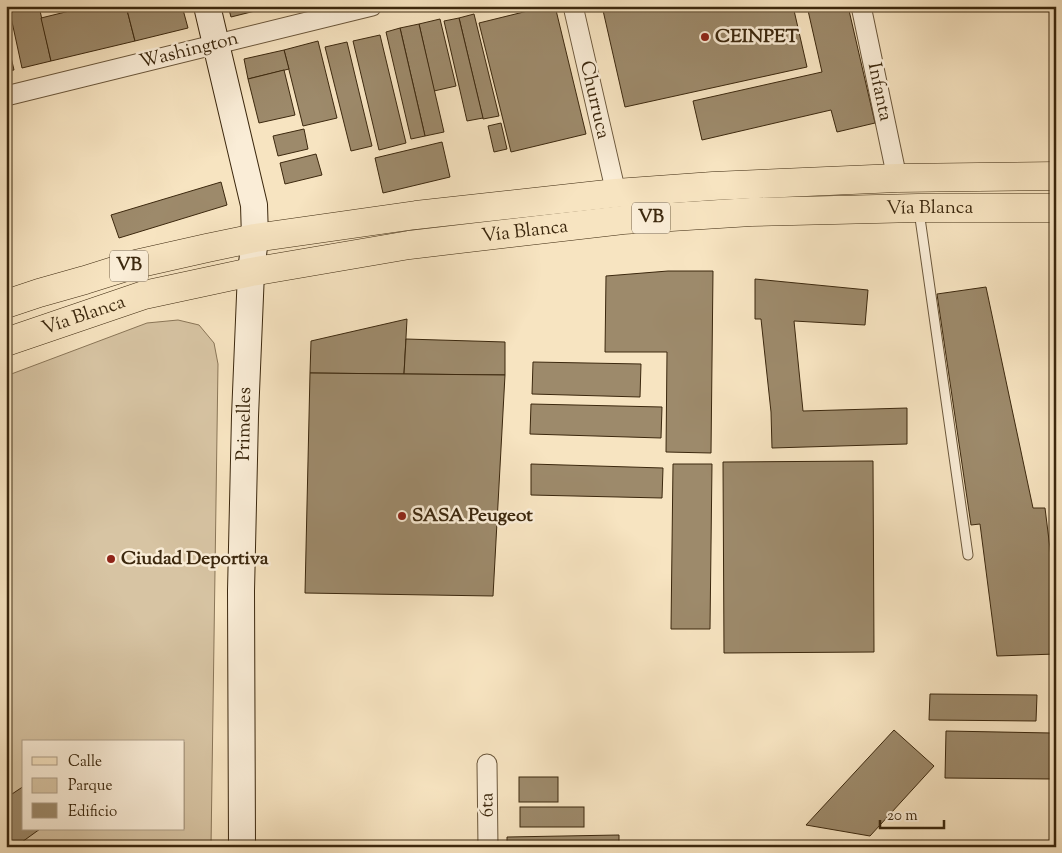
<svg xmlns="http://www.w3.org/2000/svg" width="1062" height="853" viewBox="0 0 1062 853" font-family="'Sorts Mill Goudy',serif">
  <rect width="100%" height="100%" fill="#f7e4c1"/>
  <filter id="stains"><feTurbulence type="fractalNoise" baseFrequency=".004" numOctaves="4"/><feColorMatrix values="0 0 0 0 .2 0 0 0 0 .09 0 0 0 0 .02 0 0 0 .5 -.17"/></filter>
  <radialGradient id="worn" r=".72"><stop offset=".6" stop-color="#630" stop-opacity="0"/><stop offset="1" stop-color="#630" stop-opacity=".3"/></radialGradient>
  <path fill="#d7c4a3" stroke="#8a7658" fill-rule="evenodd" d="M178,320L199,325L214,343L218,364L211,847H6V376L147,323ZM24,742H184V829H24Z"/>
  <g fill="#9d8a6b" stroke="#3c280e">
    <path d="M16,6H39L51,61L22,68L9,8Z"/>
    <path d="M90,6H126L135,41L51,61L41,18Z"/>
    <path d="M126,6H182L188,28L135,41Z"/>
    <path d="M228,6H275L231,17Z"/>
    <path d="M548,6H555L586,134L511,152L479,23Z"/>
    <path d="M602,6H793L807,67L625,107Z"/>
    <path d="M807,6H848L875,123L837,132L831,110L702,140L693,101L822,72Z"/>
    <path d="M474,14L499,116L483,119L459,18Z"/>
    <path d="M459,18L483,118L467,121L444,21Z"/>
    <path d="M440,19L456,86L434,91L419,24Z"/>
    <path d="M419,24L444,132L425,136L400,28Z"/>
    <path d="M400,28L425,136L411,139L386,32Z"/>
    <path d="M380,35L406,143L379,150L353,41Z"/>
    <path d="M6,36L14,70L6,71Z"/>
    <path d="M318,41L337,118L303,126L284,50Z"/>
    <path d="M347,42L372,146L351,151L325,47Z"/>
    <path d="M284,50L289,69L248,79L244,59Z"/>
    <path d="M284,70L295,115L259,123L248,79Z"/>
    <path d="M501,123L507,149L494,152L488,126Z"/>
    <path d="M304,129L308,149L278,156L273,136Z"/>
    <path d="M442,142L450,177L383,193L375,158Z"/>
    <path d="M316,154L322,175L285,184L280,163Z"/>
    <path d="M221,182L227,205L119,238L111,215Z"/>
    <path d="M668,271H713L711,453L666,452L667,352H605L606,276Z"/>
    <path d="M755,279L868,290L865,325L794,321L803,411L907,408V444L772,448L771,412L761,319H755Z"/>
    <path d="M986,287L1033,508H1045L1056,597V654L997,656L980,524L971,525L937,294Z"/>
    <path d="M407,319L404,374L310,373L311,341Z"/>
    <path d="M406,339L505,342V375L404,374Z"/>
    <path d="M533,362L641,364L640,397L532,394Z"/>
    <path d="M310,373L505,375L493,596L305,593Z"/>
    <path d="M531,404L662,407L661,438L530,434Z"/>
    <path d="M873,461L874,652L724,653L723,462Z"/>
    <path d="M531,464L663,468L662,498L531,495Z"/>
    <path d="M673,464H712L710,629H671Z"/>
    <path d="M930,694L1037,695L1036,721L929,720Z"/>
    <path d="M894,730L934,766L870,836L806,825Z"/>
    <path d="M946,731L1051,733V779L945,778Z"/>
    <rect x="519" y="777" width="39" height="25"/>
    <path d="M24,786V829H40L15,847H6V798Z"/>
    <rect x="520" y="807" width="64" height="20"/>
    <path d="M619,835V847H507V837Z"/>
  </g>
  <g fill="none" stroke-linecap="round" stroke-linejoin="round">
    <g stroke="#6b573b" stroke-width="11">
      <path id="lane" d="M919,211L968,555"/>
    </g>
    <g stroke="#6b573b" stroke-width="21">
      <g id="street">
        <path d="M573,6L616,193"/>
        <path d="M861,6L897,178"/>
        <path d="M6,96L372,6"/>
        <path d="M487,764L488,847"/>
      </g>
    </g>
    <g stroke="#3c280e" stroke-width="28">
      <path id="secondary" d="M207,6L254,205L255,238L251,272L245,416L241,591L242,847"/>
    </g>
    <g stroke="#3c280e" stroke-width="29">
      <g id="primary">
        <path d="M6,304L39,293L85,280L136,264L207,248L255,238L416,215L616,193L713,186L897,178L1056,176"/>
        <path id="s1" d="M6,342L144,295L251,272L409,245L623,220L751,212L918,208H1056"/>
      </g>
    </g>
    <use href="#lane" stroke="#faedd7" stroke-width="9"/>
    <use href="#street" stroke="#faedd7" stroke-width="19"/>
    <use href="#secondary" stroke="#faedd7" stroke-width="26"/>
    <use href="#primary" stroke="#f7e4c1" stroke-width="28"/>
  </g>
  <g fill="#8f2418" stroke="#faedd7" stroke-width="2">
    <circle cx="705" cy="37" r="5"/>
    <circle cx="402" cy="516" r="5"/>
    <circle cx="111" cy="559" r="5"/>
  </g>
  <g text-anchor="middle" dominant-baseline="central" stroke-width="5" stroke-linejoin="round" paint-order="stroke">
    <g fill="#faedd7" stroke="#75634a" stroke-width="1">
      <rect x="632" y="202.5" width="38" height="31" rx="4"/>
      <rect x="110" y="250.5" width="38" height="31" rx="4"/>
    </g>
    <g font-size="18" font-weight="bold" fill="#3c280e">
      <text x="651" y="218">VB</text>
      <text x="129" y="266">VB</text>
    </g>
    <g font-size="19" font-weight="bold" fill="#3c280e" stroke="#faedd7" text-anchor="start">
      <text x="715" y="37">CEINPET</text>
      <text x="412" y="516">SASA Peugeot</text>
      <text x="121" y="559">Ciudad Deportiva</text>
    </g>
    <g font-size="19" fill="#3c280e" stroke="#faedd7">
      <text transform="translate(189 51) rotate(-14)">Washington</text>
      <text transform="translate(879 92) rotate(78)">Infanta</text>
      <text transform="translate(594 100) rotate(77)">Churruca</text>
      <text stroke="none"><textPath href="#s1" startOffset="938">Vía Blanca</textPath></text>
      <text stroke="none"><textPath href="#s1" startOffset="532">Vía Blanca</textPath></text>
      <text stroke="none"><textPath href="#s1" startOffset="82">Vía Blanca</textPath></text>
      <text transform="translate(245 424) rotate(-89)">Primelles</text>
      <text transform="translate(488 805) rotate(-91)">6ta</text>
    </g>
  </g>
  <rect width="1062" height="853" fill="none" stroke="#f7e4c1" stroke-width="25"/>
  <rect x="8" y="8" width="1047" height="838" fill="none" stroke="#3c280e" stroke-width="2.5"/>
  <rect x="12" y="12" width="1037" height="828" fill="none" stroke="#3c280e"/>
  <rect x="22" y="740" width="162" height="90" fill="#faedd7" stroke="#ae9e87"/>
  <rect x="32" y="757" width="25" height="8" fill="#f7e4c1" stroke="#ae9e87"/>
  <text x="68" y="766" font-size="15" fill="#3c280e">Calle</text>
  <rect x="32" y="778" width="25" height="15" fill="#d7c4a3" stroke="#ae9e87"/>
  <text x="68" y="790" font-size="15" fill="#3c280e">Parque</text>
  <rect x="32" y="803" width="25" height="15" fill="#9d8a6b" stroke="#ae9e87"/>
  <text x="68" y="816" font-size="15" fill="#3c280e">Edificio</text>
  <path d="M880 820v8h64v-8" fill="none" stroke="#3c280e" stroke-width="2.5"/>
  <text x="887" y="820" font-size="15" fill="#3c280e" stroke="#faedd7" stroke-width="4" paint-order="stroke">20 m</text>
  <rect width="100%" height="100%" filter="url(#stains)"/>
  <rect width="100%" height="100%" fill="url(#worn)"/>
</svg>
